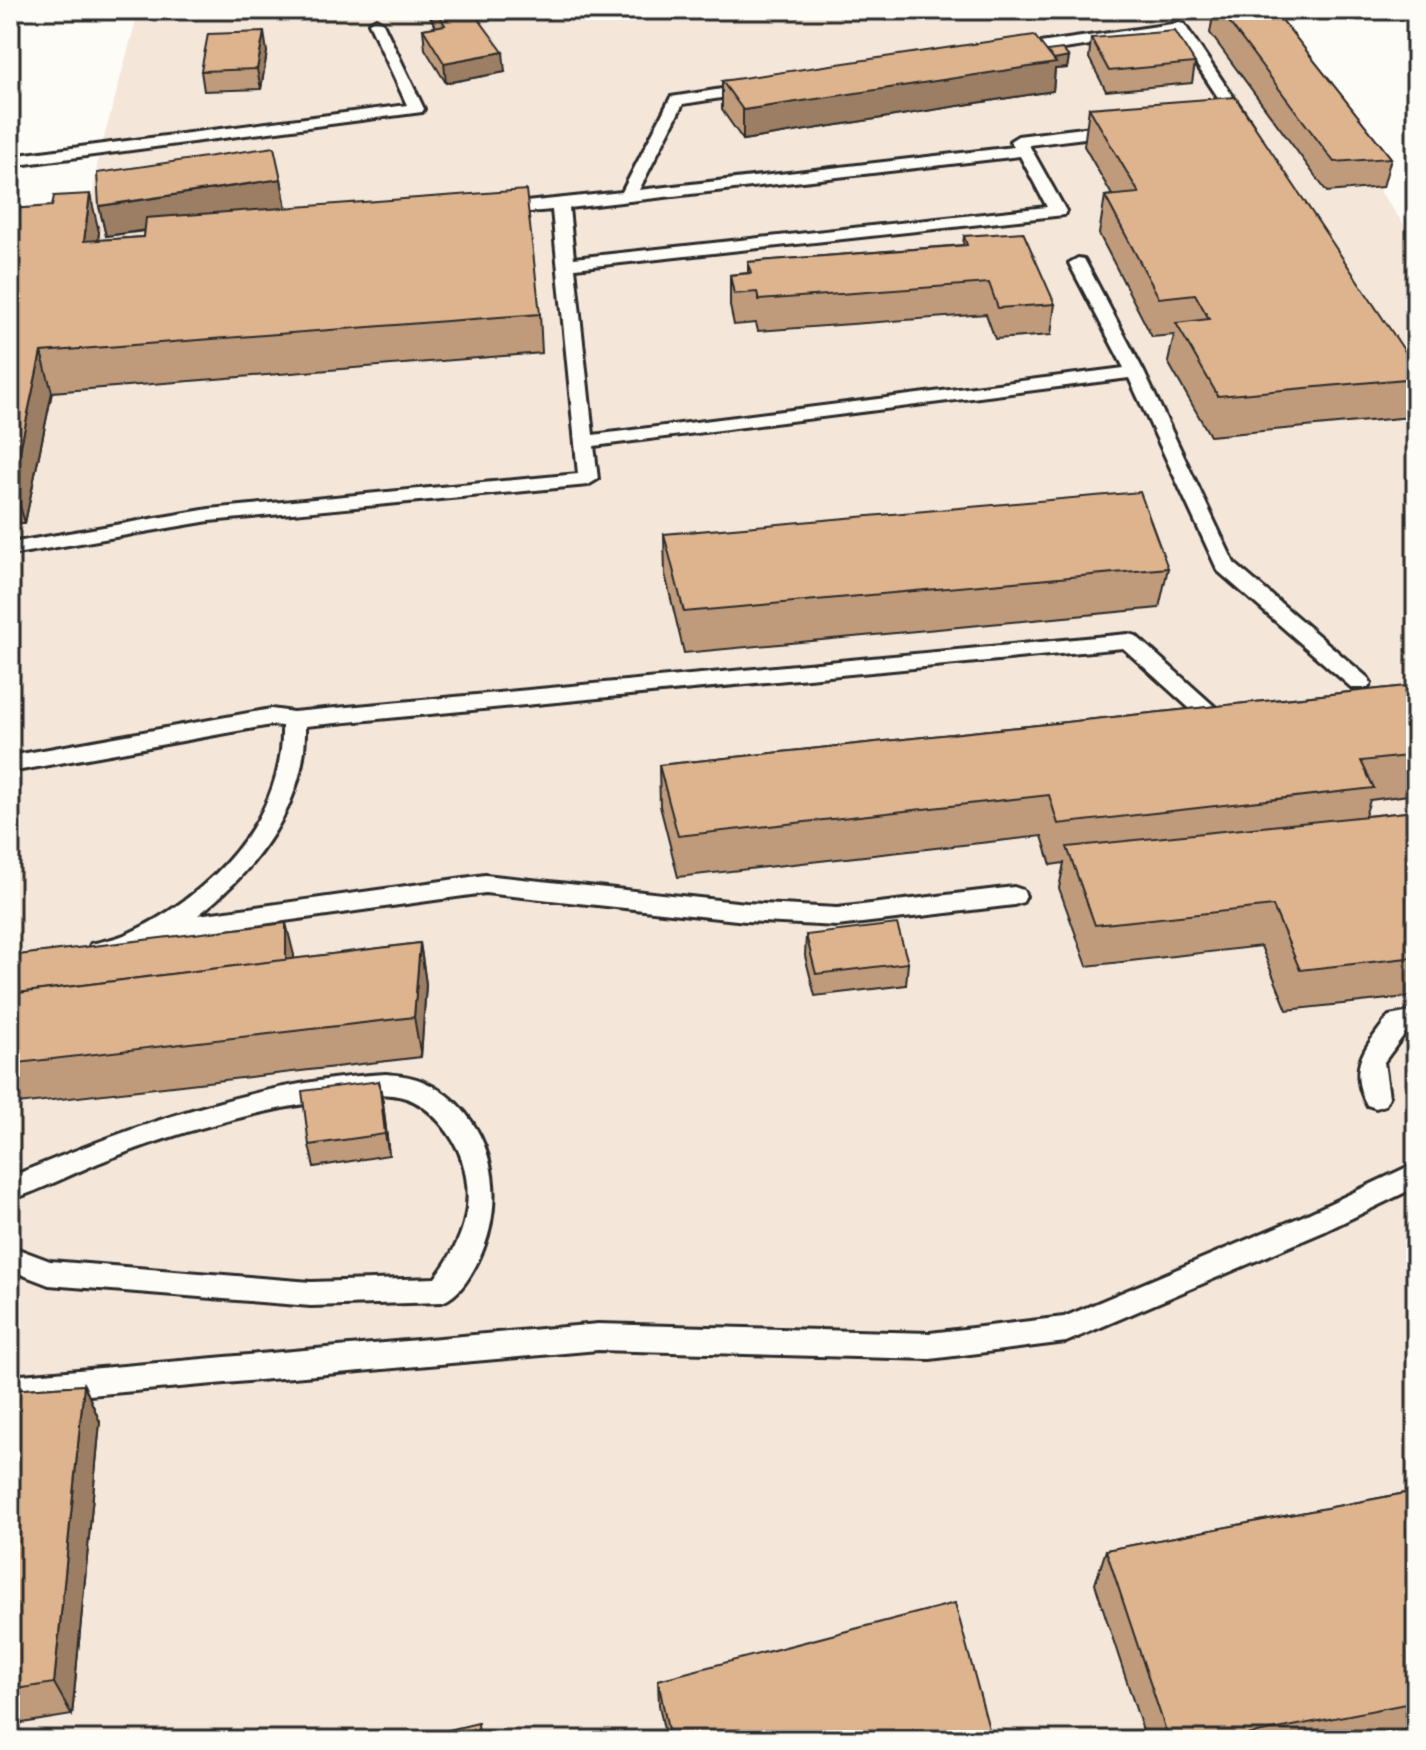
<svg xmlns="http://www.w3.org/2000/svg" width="1426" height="1750" viewBox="0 0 1426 1750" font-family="'Playpen Sans',sans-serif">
  <rect width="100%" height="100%" fill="#fdfcf7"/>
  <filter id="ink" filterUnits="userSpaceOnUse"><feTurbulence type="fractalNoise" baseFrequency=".0125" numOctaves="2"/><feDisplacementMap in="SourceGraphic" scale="16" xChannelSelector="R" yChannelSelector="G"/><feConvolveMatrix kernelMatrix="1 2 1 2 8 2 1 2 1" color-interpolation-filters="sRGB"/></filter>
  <g filter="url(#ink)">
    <path fill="#f4e6d8" d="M139,10H1269L1266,35L1416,241V1740H10V241L87,232L98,160Z"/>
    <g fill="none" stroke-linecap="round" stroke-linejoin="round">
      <g stroke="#2b2b2b" stroke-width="6">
        <g id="lane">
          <path d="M376,19L383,23L424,109L422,112L10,166V156L407,105L369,23Z"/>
          <path d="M1179,23L1184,24L1253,126L1251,129H1239L1175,32L1012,57L1004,52L1012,47Z"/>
          <path d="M754,84L759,86V92L683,104L639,190L1014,147L1010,141L1018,136L1116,124L1124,129L1116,134L1029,145L1066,211L1064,215L575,268L593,435L1124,368L1069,263L1078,258L1084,259L1144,372L1234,563L1368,678L1371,683L1368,688H1352L1218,571L1129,378L594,446L598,479L588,485L209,521L10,555V543L209,509L578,474L552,210L497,215L489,210L497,205L622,192L671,97ZM1020,156L1047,207L574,258L569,208Z"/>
          <path d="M1128,634L1136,636L1224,715L1227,720L1224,725H1208L1123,648L305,726C307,804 256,870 198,915L485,875L746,903L837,908L1014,887L1023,890L1026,896L1023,902L1014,905L837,926L746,921L485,893L162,938C143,948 113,965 91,958L88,951L91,944C103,941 115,939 127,934C208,898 285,819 282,726L271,725L10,772V756L271,709L293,712Z"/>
          <path d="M1416,1011V1031L1406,1032L1384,1062L1389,1097L1385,1105L1376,1108L1367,1105C1346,1065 1367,1046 1389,1016Z"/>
          <path d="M386,1074C398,1075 410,1076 422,1081C493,1111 510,1198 478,1261C470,1277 459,1296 442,1302L311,1306L49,1285L10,1270V1246L50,1261L311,1282L435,1278C463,1242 476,1205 462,1160C455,1137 430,1105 406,1098C380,1090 348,1097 322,1101C251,1112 178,1132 111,1158C77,1171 44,1189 10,1200V1177C130,1127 255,1081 386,1074Z"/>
          <path d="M1416,1163V1187L1323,1232L1066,1342L930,1359L598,1350L10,1402V1376L598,1324L930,1333L1064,1317L1303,1216Z"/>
        </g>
      </g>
      <use href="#lane" fill="#fdfcf7" fill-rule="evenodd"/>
    </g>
    <g fill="#bf9b7b" stroke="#2b2b2b" stroke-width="2">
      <path d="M426,10H472L505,72L446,83L425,49L423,29L436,27Z"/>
      <path d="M1214,10H1274L1391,158L1383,187L1327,192L1210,33Z"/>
      <path d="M1091,38L1195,63L1192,83L1106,91L1089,58Z"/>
      <path d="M1047,51L1069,57L1067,68L1055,69L1053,91L743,140L722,110V81Z"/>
      <path d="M267,52L261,89L204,91L201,71Z"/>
      <path d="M1089,108L1416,368V398L1410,417L1210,436L1168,362L1174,335L1152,337L1099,234L1105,196L1112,195L1084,146Z"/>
      <path d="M281,179L286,208L540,314L542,353L52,392L25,523H10V209L99,232L98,240L144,237L145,231L106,236L99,206Z"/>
      <path d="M964,236L1055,304L1051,335L995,339L986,314L758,331L756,323L734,325L730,306V275L748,273V262L963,245Z"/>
      <path d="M664,534L1168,568L1159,608L684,653L665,574Z"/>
      <path d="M1416,685V794L1370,800L1365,816L1416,811V996L1287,1010L1261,946L1087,966L1059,888L1064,863L1051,865L1042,836L678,877L660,806L659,765Z"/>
      <path d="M806,935L908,963L906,985L815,996L805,956Z"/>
      <path d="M420,943L426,984L421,1057L10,1105V956L294,955V959Z"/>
      <path d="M379,1081L383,1103L389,1155L314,1167L309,1145Z"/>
      <path d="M84,1385L100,1422L72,1715L10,1725V1390Z"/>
      <path d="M1416,1491V1729L1362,1740H1146L1095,1584L1106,1550Z"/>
      <path d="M658,1680L992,1740H666L659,1705Z"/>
    </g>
    <g fill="#9b7e64" stroke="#2b2b2b" stroke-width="2">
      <path d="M264,32L267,52L261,89L257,69Z"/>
      <path d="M503,52L505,72L446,83L444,63Z"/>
      <path d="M1069,57L1067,68L1055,69L1053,91L743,140V110Z"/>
      <path d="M281,179L286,209L106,236L99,206Z"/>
      <path d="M90,194L99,232L94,280L84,241Z"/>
      <path d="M41,352L52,392L25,523L13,483Z"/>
      <path d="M286,923L294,955L293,999L285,968Z"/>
      <path d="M420,943L426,984L421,1057L414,1017Z"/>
      <path d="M379,1081L383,1103L389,1155L385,1134Z"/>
      <path d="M84,1385L100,1422L72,1715L54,1683Z"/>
    </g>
    <g fill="#deb48f" stroke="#2b2b2b" stroke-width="2">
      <path d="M436,10H472L503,52L444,63L423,29L445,25Z"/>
      <path d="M1220,10H1274L1391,158L1334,162Z"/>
      <path d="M1175,31L1195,63L1109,71L1091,38Z"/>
      <path d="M264,32L257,69L201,71L208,34Z"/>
      <path d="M1034,35L1056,63L743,110L722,81Z"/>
      <path d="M1062,49L1069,57L1054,60L1047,51Z"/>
      <path d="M1235,97L1416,368V378L1218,396L1176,323L1209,319L1195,294L1159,298L1105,196L1139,193L1089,108Z"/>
      <path d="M274,147L281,179L99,206L97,173Z"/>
      <path d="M526,190L540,314L41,352L13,483H10V209L52,206L54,196L90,194L84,241L144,237L146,218Z"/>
      <path d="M1023,232L1055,304L998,308L989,283L759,300L757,292L734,294L730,275L751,273L748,262L967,245L964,236Z"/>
      <path d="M1140,492L1168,568L684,612L664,534Z"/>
      <path d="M1416,685V755L1361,761L1374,788L1058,824L1049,795L678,836L659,765Z"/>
      <path d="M1416,811V957L1300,970L1273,906L1095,925L1067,847Z"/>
      <path d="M286,923V960L10,994V956Z"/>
      <path d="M897,924L908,963L816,974L806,935Z"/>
      <path d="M420,943L414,1017L10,1064V994Z"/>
      <path d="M379,1081L385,1134L309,1145L302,1091Z"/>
      <path d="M84,1385L54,1683L10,1690V1390Z"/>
      <path d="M1416,1491V1702L1221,1740H1169L1106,1550Z"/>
      <path d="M955,1603L992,1740H670L658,1680Z"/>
      <path d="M478,1723L479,1740H407Z"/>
    </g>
  </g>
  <rect width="1426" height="1750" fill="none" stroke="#fdfcf7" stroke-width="40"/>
  <rect x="20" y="20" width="1386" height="1710" fill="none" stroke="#2b2b2b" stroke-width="3" filter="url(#ink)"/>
</svg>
